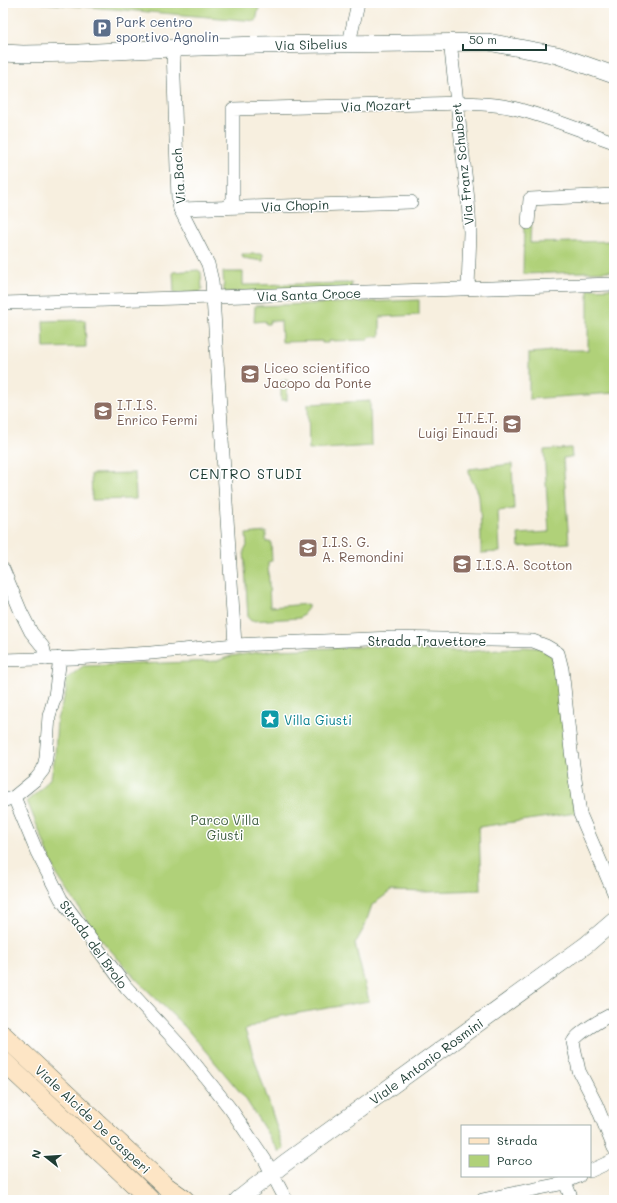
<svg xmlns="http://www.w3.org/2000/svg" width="617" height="1203" viewBox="0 0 617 1203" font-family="Mali,sans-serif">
  <rect width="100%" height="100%" fill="#fff"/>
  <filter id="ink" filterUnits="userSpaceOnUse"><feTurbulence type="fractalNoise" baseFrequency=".025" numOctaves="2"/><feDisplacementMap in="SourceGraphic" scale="8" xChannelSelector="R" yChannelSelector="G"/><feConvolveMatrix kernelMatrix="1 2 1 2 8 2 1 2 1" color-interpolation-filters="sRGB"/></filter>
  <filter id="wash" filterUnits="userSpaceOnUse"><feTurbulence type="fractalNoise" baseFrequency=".012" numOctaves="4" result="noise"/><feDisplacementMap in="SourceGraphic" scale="16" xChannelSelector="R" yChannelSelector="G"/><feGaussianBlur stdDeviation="0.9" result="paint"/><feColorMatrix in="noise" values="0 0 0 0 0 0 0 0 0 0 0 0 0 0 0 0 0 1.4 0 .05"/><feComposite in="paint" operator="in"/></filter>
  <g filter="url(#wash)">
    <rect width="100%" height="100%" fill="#f7efdf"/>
    <g fill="#b0d179" stroke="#688756">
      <path d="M42,3H260L256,21Z"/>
      <path d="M524,223H531L530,243L614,241V271L523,274Z"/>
      <path d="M242,254H263V261L243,258Z"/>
      <path d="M198,270L201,272L202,290L200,292L174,294L173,272Z"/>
      <path d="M223,272H243V285L352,283L350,292H224Z"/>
      <path d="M614,288V393L529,399V353L542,352L560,350H588V289Z"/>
      <path d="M419,300V315L380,317V336L370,337L368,340L329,341V343H322V341L282,342L281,321H270L269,324H266L265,321L254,322L255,306Z"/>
      <path d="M85,320L86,347L44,348L43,321Z"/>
      <rect x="281" y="380" width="6" height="20"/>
      <path d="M370,401L371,446L309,450L308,404Z"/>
      <path d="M571,448L572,457L563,458L569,543L519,547L518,534L549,532L544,450Z"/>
      <path d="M512,464L514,509L498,511L500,552L481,553C481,535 481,516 479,497C478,486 468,480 469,469Z"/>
      <path d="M135,473L136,499L92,500L91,474Z"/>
      <path d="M266,532V542H271L272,561L268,562L270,607L308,604V608L300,618L251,621L248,618L244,550L247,546L246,534Z"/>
      <path d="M388,646L429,651L462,652L523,647L540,648L552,656L560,688L576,813L479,827L481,890L427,892L391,891L372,905L364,928L355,944L369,1001L270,1018L245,1030L284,1149L279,1152L245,1098L186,1028L137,980L96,934L57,875L27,801L41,789L51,777L55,756L57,719L66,692L65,680L83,666L217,661L231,656L276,650Z"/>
    </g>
  </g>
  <g filter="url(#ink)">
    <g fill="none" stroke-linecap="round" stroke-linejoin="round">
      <g stroke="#3f584e" stroke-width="14">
        <g id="minor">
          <path d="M450,41L468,200L470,232L468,288"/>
          <path d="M349,43L358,3"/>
          <path d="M173,48L178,199L180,209L208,264L212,281L235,645"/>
          <path d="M226,207L233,201V109L464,103C480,104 497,104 513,108C547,116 581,131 614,142"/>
          <path d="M180,209L411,202"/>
          <path d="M528,223L530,199L614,195"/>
          <path d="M3,303L214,297L614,284"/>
          <path d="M3,569L21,612L31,632L43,647L46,659"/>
          <path d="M3,660L75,658L151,653L235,645L392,638L533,641L546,646L558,653L562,669L571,751L580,814L614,893"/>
          <path d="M14,797L37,852L61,899L126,987L184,1050L232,1111L265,1160L286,1200"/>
          <path d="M3,801L14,797L36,779L43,770L46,758L49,716L55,696L60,658"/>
          <path d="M614,1013C604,1018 577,1033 573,1042L579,1071L596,1104L614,1148"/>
          <path d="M590,1171L614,1160"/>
          <path d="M565,1182L572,1200"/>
          <path d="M482,1200L560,1184L579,1176"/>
        </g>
      </g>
      <g stroke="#3f584e" stroke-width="18">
        <g id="tertiary">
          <path d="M3,53L23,54L79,53L173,48L257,45L488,42L557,55L614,75"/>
          <path d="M238,1200L285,1163L586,945L614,921"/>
        </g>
      </g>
      <g stroke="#3f584e" stroke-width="20">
        <g id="secondary">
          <path d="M3,1035L164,1185L185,1200"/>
          <path d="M3,1061L134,1184L150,1200"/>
        </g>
      </g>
      <use href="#minor" stroke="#fff" stroke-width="13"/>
      <use href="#tertiary" stroke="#fff" stroke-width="17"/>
      <use href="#secondary" stroke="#fde5c5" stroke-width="19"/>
    </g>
  </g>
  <defs>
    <g id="parking-square" transform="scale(1)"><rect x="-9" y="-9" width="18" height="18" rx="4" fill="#5c6f8a" stroke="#fff"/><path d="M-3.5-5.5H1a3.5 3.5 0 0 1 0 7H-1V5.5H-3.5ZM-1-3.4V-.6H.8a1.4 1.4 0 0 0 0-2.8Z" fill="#fff"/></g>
    <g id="school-square" transform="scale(1)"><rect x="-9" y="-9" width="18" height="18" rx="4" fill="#8d6e63" stroke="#fff"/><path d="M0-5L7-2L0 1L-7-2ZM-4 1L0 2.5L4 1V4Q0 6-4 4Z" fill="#fff"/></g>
    <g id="sight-square" transform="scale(1)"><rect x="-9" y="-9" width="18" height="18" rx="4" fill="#0f9aa8" stroke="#fff"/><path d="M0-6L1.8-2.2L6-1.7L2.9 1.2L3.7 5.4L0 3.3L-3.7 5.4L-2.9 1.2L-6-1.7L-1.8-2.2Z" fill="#fff"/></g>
  </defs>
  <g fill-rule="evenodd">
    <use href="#parking-square" x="102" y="28"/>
    <use href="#school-square" x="250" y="374"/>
    <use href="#school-square" x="103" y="411"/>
    <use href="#school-square" x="512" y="424"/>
    <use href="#school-square" x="308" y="548"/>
    <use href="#school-square" x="462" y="564"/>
    <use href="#sight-square" x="270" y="719"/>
  </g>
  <g text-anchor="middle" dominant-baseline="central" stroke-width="3" stroke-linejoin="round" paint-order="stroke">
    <g font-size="13" fill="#4e5e75" stroke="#fff" text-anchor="start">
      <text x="116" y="21">Park centro<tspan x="116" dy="15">sportivo Agnolin</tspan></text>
    </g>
    <g font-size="13" fill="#1f3d34" stroke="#fff">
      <text transform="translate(311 44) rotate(-1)">Via Sibelius</text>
      <text transform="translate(376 105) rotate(-2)">Via Mozart</text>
      <text transform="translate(462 164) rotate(-96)">Via Franz Schubert</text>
      <text transform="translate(178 176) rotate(-94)">Via Bach</text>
      <text transform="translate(295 205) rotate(-2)">Via Chopin</text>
      <text transform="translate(309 294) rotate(-2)">Via Santa Croce</text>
      <text x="427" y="640">Strada Travettore</text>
      <text transform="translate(94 944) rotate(54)">Strada del Brolo</text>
      <text transform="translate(426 1061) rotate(-36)">Viale Antonio Rosmini</text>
      <text transform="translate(93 1119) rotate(43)">Viale Alcide De Gasperi</text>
    </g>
    <g font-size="13" fill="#785e54" stroke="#fff" text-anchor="start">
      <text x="264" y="367">Liceo scientifico<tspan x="264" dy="15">Jacopo da Ponte</tspan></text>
      <text x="117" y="404">I.T.I.S.<tspan x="117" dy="15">Enrico Fermi</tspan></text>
      <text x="498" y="417" text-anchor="end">I.T.E.T.<tspan x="498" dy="15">Luigi Einaudi</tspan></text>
      <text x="322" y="541">I.I.S. G.<tspan x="322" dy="15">A. Remondini</tspan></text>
      <text x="476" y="564">I.I.S.A. Scotton</text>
    </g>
    <g font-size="13" fill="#0d838f" stroke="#fff" text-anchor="start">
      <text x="284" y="719">Villa Giusti</text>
    </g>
    <g font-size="13" fill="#436245" stroke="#fff">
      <text x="225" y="819">Parco Villa<tspan x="225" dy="15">Giusti</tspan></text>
    </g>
    <g font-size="14" letter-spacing="1" fill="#1f3d34" stroke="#fff">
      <text x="246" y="473">CENTRO STUDI</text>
    </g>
  </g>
  <rect width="617" height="1203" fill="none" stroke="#fff" stroke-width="16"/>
  <rect x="461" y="1125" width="130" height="52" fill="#ffffff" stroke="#a5b1ae"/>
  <rect x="469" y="1138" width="20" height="6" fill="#fde5c5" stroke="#a5b1ae"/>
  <text x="497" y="1145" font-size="12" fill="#1f3d34">Strada</text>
  <rect x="469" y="1155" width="20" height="12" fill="#b0d179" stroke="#a5b1ae"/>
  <text x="497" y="1165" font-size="12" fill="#1f3d34">Parco</text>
  <g transform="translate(46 1157) rotate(287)" stroke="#ffffff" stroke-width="3" paint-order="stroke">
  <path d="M0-3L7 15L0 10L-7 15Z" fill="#1f3d34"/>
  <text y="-6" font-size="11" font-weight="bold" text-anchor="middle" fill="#1f3d34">N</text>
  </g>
  <path d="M463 44v6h83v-6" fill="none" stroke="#1f3d34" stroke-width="2"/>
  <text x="469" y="44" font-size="12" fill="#1f3d34" stroke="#ffffff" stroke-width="3" paint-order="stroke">50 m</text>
</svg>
